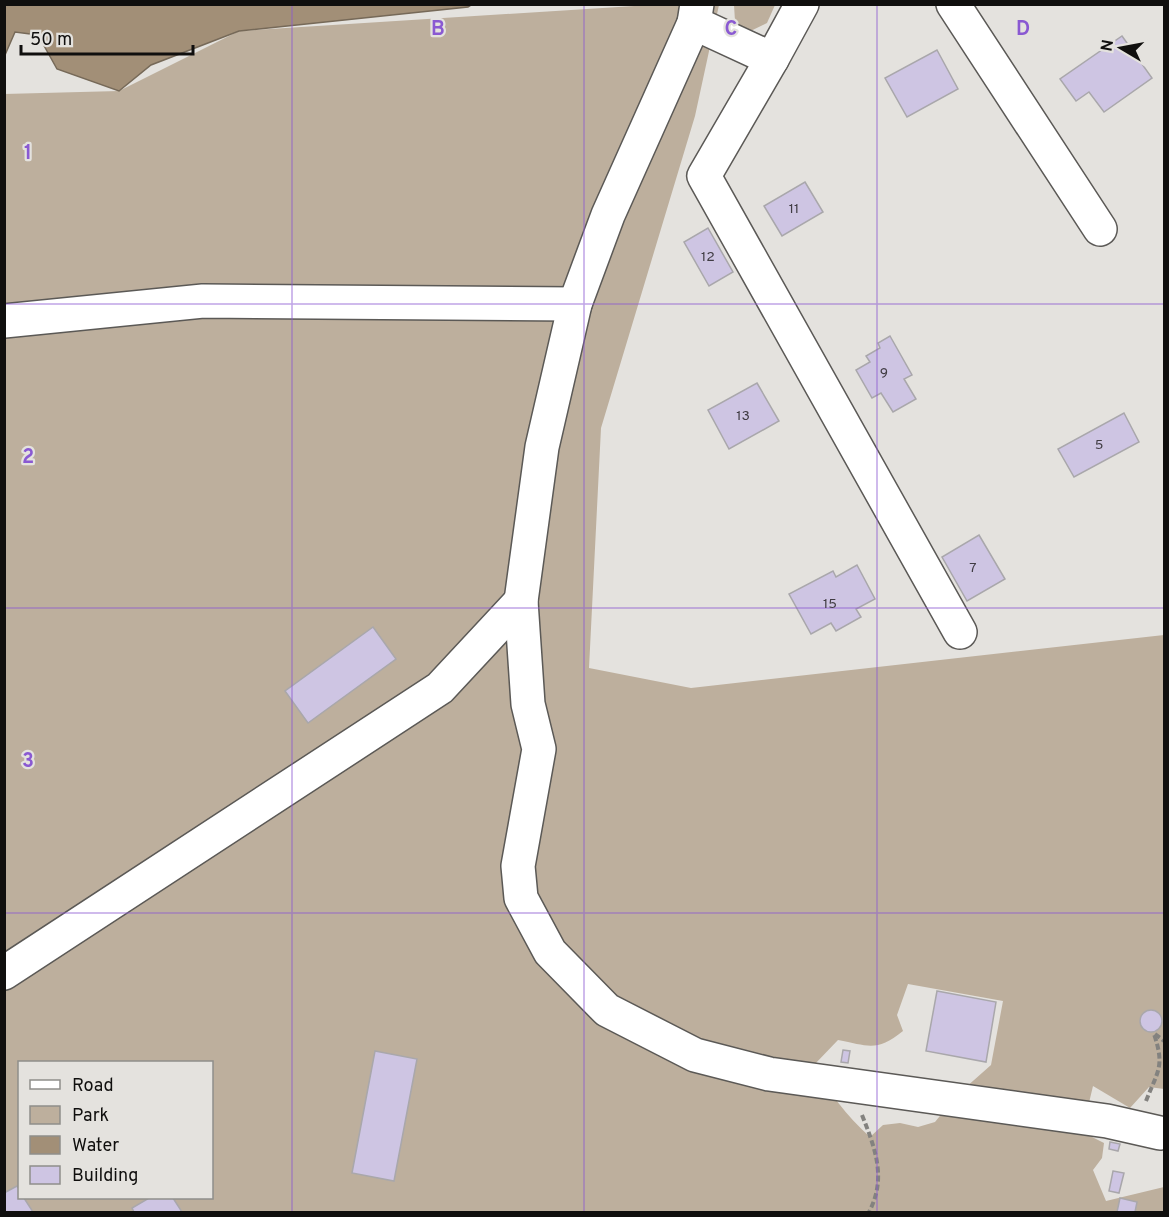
<svg xmlns="http://www.w3.org/2000/svg" width="1169" height="1217" viewBox="0 0 1169 1217" font-family="Overpass,sans-serif">
  <rect width="100%" height="100%" fill="#e4e2de"/>
  <g fill="#bdaf9d" fill-rule="evenodd">
    <path d="M650,5H719L695,116L601,428L589,668L691,688L1164,635V1089L1149,1087L1130,1108L1093,1086L1082,1132L1104,1143L1102,1158L1093,1170L1106,1201L1164,1187V1212H5L4,94L119,91L239,31ZM908,984L1003,1001L991,1065L956,1096L935,1122L918,1127L900,1123L883,1125L870,1137C846,1115 829,1093 814,1065L838,1040C869,1046 877,1052 903,1031L897,1015ZM20,1062H212V1198H20Z"/>
    <path d="M734,5H775L767,23L736,38Z"/>
  </g>
  <path fill="#a28f77" stroke="#766958" stroke-width="1.5" d="M5,4H471V5L468,7L239,31L151,65L119,91L57,69L38,35L15,32L5,55Z"/>
  <g fill="#cec5e3" stroke="#a9a7ab" stroke-width="1.5">
    <path d="M1122,36L1152,78L1104,112L1089,92L1076,101L1060,79Z"/>
    <path d="M937,50L958,89L907,117L885,78Z"/>
    <path d="M805,182L823,212L782,236L764,206Z"/>
    <path d="M708,228L733,272L709,286L684,242Z"/>
    <path d="M890,336L912,375L904,379L916,399L893,412L881,393L872,398L856,370L870,362L866,356L880,348L878,343Z"/>
    <path d="M757,383L779,421L729,449L708,410Z"/>
    <path d="M1124,413L1139,442L1074,477L1058,449Z"/>
    <path d="M979,535L1005,579L967,601L942,557Z"/>
    <path d="M857,565L875,599L856,609L861,617L836,631L831,623L811,634L789,594L833,571L836,577Z"/>
    <path d="M373,627L396,659L308,723L285,691Z"/>
    <path d="M937,991L996,1002L986,1062L926,1051Z"/>
    <circle cx="1151" cy="1021" r="11"/>
    <path d="M843,1050L850,1051L848,1063L841,1062Z"/>
    <path d="M375,1051L417,1059L394,1181L352,1173Z"/>
    <path d="M1110,1142L1120,1144L1118,1151L1109,1149Z"/>
    <path d="M1113,1171L1124,1173L1119,1193L1109,1191Z"/>
    <path d="M17,1186L20,1190V1198H24L33,1212H4V1193Z"/>
    <path d="M149,1198H173L182,1212H134L132,1208Z"/>
    <path d="M1120,1198L1137,1202L1135,1212H1117Z"/>
  </g>
  <g fill="none" stroke-linecap="round" stroke-linejoin="round">
    <g stroke="#5b5956" stroke-width="36">
      <g id="minor">
        <path d="M697,4L694,23L772,59L802,4"/>
        <path d="M953,4L1100,229"/>
        <path d="M694,23L608,215L575,304L542,447L521,601L528,704L539,749L518,866L521,898L550,952L607,1010L695,1055L769,1074L1107,1121L1160,1133"/>
        <path d="M772,59L704,176L960,632"/>
        <path d="M4,321L203,301L575,304"/>
        <path d="M4,973L440,688L521,601"/>
      </g>
    </g>
    <g stroke="#83827f" stroke-width="4" stroke-dasharray="6 3" stroke-linecap="butt">
      <path d="M1155,1034L1164,1041"/>
      <path d="M1146,1101C1158,1070 1165,1067 1154,1034"/>
      <path d="M862,1115C875,1148 887,1178 869,1212"/>
    </g>
    <use href="#minor" stroke="#fff" stroke-width="33"/>
  </g>
  <path fill="none" stroke="#8a59d2" stroke-width="1.5" stroke-opacity="0.55" d="M292,4V1212M584,4V1212M877,4V1212M4,304H1164M4,608H1164M4,913H1164"/>
  <g text-anchor="middle" dominant-baseline="central" stroke-width="4.5" stroke-linejoin="round" paint-order="stroke">
    <g font-size="14" fill="#403c43">
      <text x="794" y="209">11</text>
      <text x="708" y="257">12</text>
      <text x="884" y="373">9</text>
      <text x="743" y="416">13</text>
      <text x="1099" y="445">5</text>
      <text x="973" y="568">7</text>
      <text x="830" y="604">15</text>
    </g>
  </g>
  <g font-size="20" text-anchor="middle" font-weight="bold" fill="#8a59d2" stroke="#e4e2de" stroke-width="4.5" stroke-linejoin="round" paint-order="stroke">
    <text x="438" y="35">B</text>
    <text x="731" y="35">C</text>
    <text x="1023" y="35">D</text>
    <text x="28" y="159">1</text>
    <text x="28" y="463">2</text>
    <text x="28" y="767">3</text>
  </g>
  <rect width="1169" height="1217" fill="none" stroke="#100f0e" stroke-width="12"/>
  <rect x="18" y="1061" width="195" height="138" fill="#e4e2de" stroke="#8f8e8b" stroke-width="1.5"/>
  <rect x="30" y="1080" width="30" height="9" fill="#ffffff" stroke="#8f8e8b" stroke-width="1.5"/>
  <text x="72" y="1091" font-size="18" fill="#100f0e">Road</text>
  <rect x="30" y="1106" width="30" height="18" fill="#bdaf9d" stroke="#8f8e8b" stroke-width="1.5"/>
  <text x="72" y="1121" font-size="18" fill="#100f0e">Park</text>
  <rect x="30" y="1136" width="30" height="18" fill="#a28f77" stroke="#8f8e8b" stroke-width="1.5"/>
  <text x="72" y="1151" font-size="18" fill="#100f0e">Water</text>
  <rect x="30" y="1166" width="30" height="18" fill="#cec5e3" stroke="#8f8e8b" stroke-width="1.5"/>
  <text x="72" y="1181" font-size="18" fill="#100f0e">Building</text>
  <g transform="translate(1121 48) rotate(280)" stroke="#e4e2de" stroke-width="4.5" paint-order="stroke">
  <path d="M0-4.5L10 22L0 15L-10 22Z" fill="#100f0e"/>
  <text y="-9" font-size="16" font-weight="bold" text-anchor="middle" fill="#100f0e">N</text>
  </g>
  <path d="M21 45v9h172v-9" fill="none" stroke="#100f0e" stroke-width="3"/>
  <text x="30" y="45" font-size="18" fill="#100f0e" stroke="#e4e2de" stroke-width="4.5" paint-order="stroke">50 m</text>
</svg>
